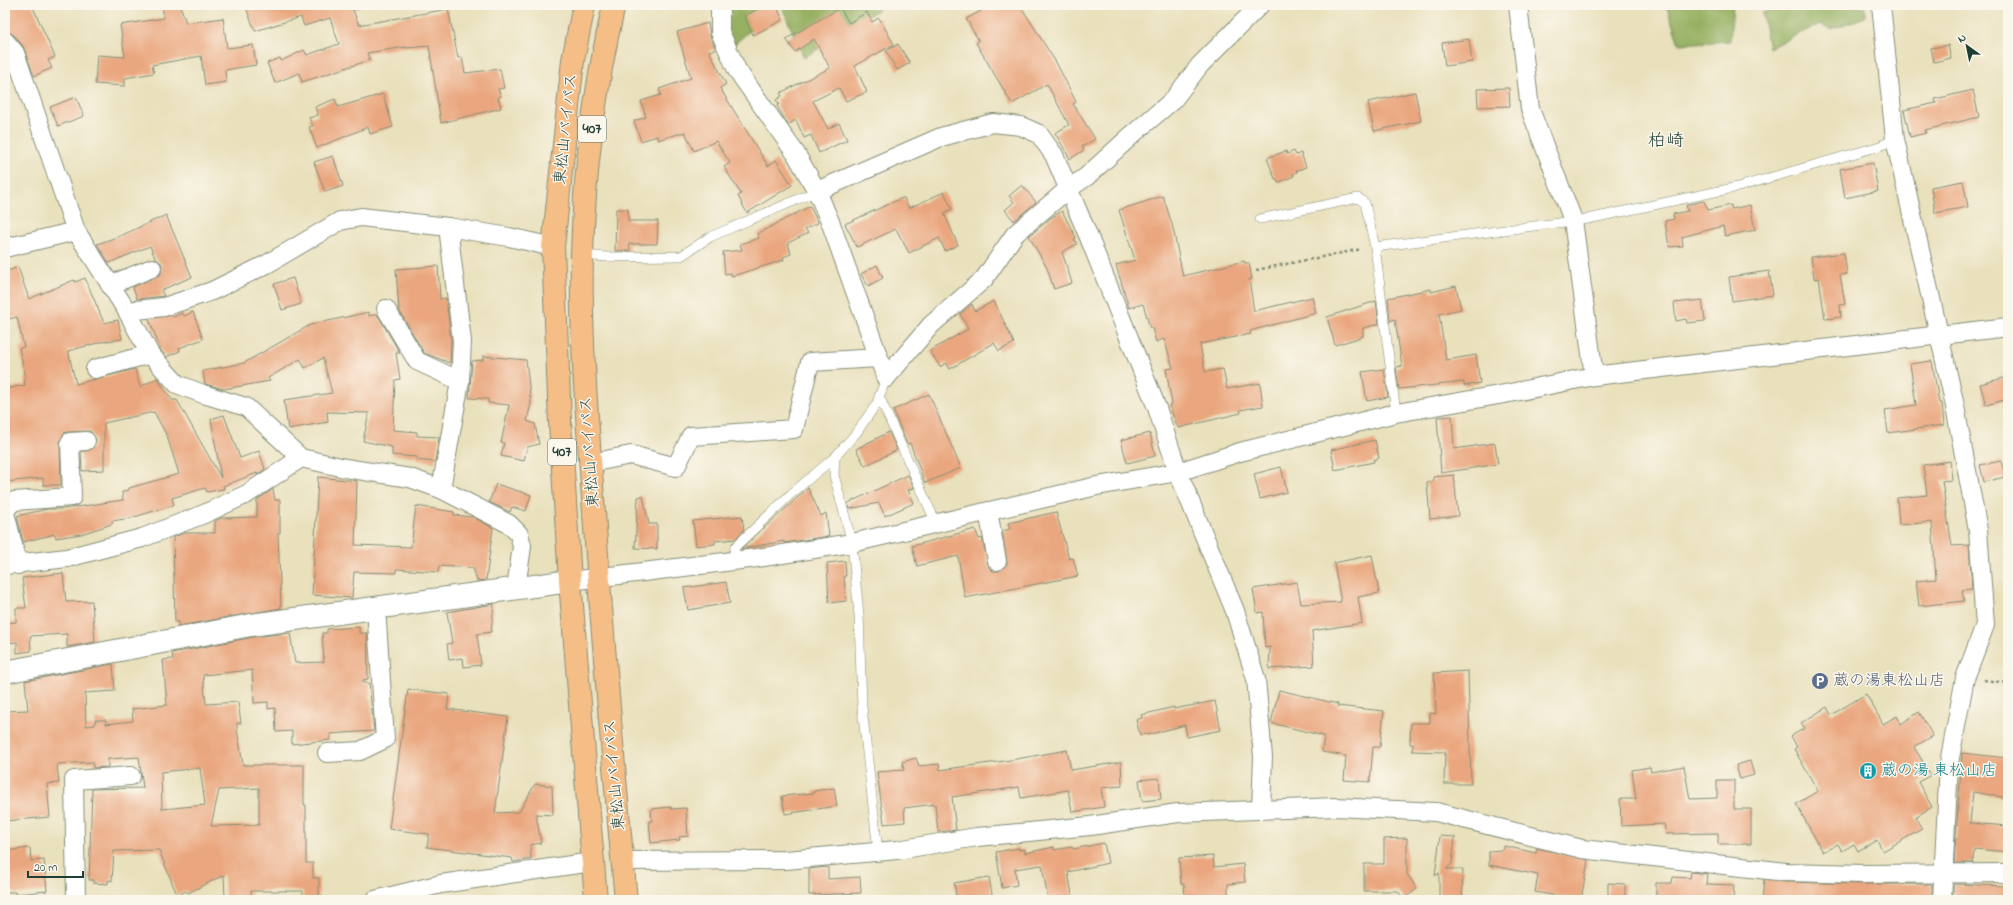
<svg xmlns="http://www.w3.org/2000/svg" width="2013" height="905" viewBox="0 0 2013 905" font-family="'Indie Flower','Klee One',sans-serif">
  <rect width="100%" height="100%" fill="#fbf7ec"/>
  <filter id="ink" filterUnits="userSpaceOnUse"><feTurbulence type="fractalNoise" baseFrequency=".025" numOctaves="2"/><feDisplacementMap in="SourceGraphic" scale="8" xChannelSelector="R" yChannelSelector="G"/><feConvolveMatrix kernelMatrix="1 2 1 2 8 2 1 2 1" color-interpolation-filters="sRGB"/></filter>
  <filter id="wash" filterUnits="userSpaceOnUse"><feTurbulence type="fractalNoise" baseFrequency=".012" numOctaves="4" result="noise"/><feDisplacementMap in="SourceGraphic" scale="16" xChannelSelector="R" yChannelSelector="G"/><feGaussianBlur stdDeviation="0.9" result="paint"/><feColorMatrix in="noise" values="0 0 0 0 0 0 0 0 0 0 0 0 0 0 0 0 0 1.4 0 .05"/><feComposite in="paint" operator="in"/></filter>
  <g filter="url(#wash)">
    <rect width="100%" height="100%" fill="#e9e0bc"/>
    <g fill="#96b062" stroke="#5a764b">
      <path d="M729,5H780L732,46L725,31Z"/>
      <path d="M781,5H878L880,8L804,58Z"/>
      <path d="M1666,5H1733L1730,41L1679,44Z"/>
      <path d="M1783,5H1852L1865,8V17L1831,29L1820,24L1769,48L1762,13Z"/>
    </g>
    <g id="blocks">
      <g fill="#eaa77f" fill-rule="evenodd">
        <path d="M9,5H32L55,57L48,60L52,68L34,76L23,46L15,36L7,31Z"/>
        <path d="M162,5H180L186,23L223,18L227,48L253,45L256,65L225,70L226,82L205,85L201,56L152,65L154,73L125,78V86L95,84L97,55L125,57L120,25L164,18Z"/>
        <path d="M245,5H359L360,8L353,10L359,25L448,9L456,48L458,58L462,57L465,73L500,69L504,88L498,89L501,96L498,97L501,108L441,123L429,46L406,48V47L367,53L370,60L302,82L299,73L275,83L267,63L280,58L281,61L304,50L307,55L339,44L330,18L304,26L301,17L255,31Z"/>
        <path d="M766,5H776L783,20L753,35L744,16Z"/>
        <path d="M977,5H1020L1057,64L1076,102L1073,104L1095,139L1082,147L1084,150L1070,159L1055,133L1069,125L1047,84L1012,104L976,43L979,41L966,19L981,11Z"/>
        <path d="M840,8L849,23L867,12L872,22L879,18L894,44L855,66L867,92L846,101L839,88L813,101L828,129L839,123L847,140L819,153L811,135L804,138L796,120L788,125L777,106L779,104L776,100L782,96L780,93L830,68L814,39L795,52L786,39Z"/>
        <path d="M708,23L710,36L716,49L709,51L726,84L720,88L768,166L776,160L792,185L747,213L738,196L741,194L724,167L730,163L716,141L694,151L685,132L658,140L657,136L641,141L634,121L646,117L641,101L661,95L659,89L691,78L677,32Z"/>
        <path d="M1469,39L1472,62L1445,66L1442,43Z"/>
        <path d="M898,44L910,63L897,70L886,51Z"/>
        <path d="M1948,45L1951,58L1934,62L1931,48Z"/>
        <path d="M1509,88L1510,106L1478,107L1477,89Z"/>
        <path d="M1973,90L1979,117L1925,130L1926,133L1910,137L1904,110L1936,103L1935,99Z"/>
        <path d="M1415,92L1421,121L1374,131L1368,102Z"/>
        <path d="M383,94L393,127L370,134L368,127L317,148L309,127L313,126L309,118L318,115L315,107L335,99L338,107Z"/>
        <path d="M76,97L84,116L58,126L50,107Z"/>
        <path d="M1286,151L1287,154L1294,151L1296,155L1301,153L1306,167L1296,171L1297,172L1293,174L1294,176L1278,183L1277,179H1275L1267,158Z"/>
        <path d="M333,156L343,186L325,192L314,162Z"/>
        <path d="M1873,163L1878,191L1845,198L1840,169Z"/>
        <path d="M1963,181L1968,207L1935,213L1931,187Z"/>
        <path d="M1022,185L1036,202L1014,221L1005,210L1014,202L1009,196Z"/>
        <path d="M944,192L952,209L944,213L958,245L945,251L939,238L909,253L896,229L857,247L845,224L902,198H904L909,208Z"/>
        <path d="M1163,196L1172,224L1183,276L1244,261L1245,263H1249L1252,279H1249L1254,311L1312,297L1316,313L1250,331L1251,334L1200,344L1205,372L1223,369L1227,389L1260,383L1263,406L1240,410L1241,413L1178,428L1169,405L1172,404L1166,369L1173,368L1164,339L1156,342L1152,328H1150L1143,304L1129,308L1116,265L1135,260L1119,210Z"/>
        <path d="M1704,201L1708,210L1731,205L1732,209L1750,205L1755,230L1725,236L1723,226L1682,237L1683,246L1669,247L1665,221L1674,219L1673,214L1688,211L1686,205Z"/>
        <path d="M810,206L818,223L805,229L808,233L788,243L791,254L783,257L784,260L732,276L731,273L725,274L723,252L742,250L740,244L759,238L757,234Z"/>
        <path d="M616,209H628V221H658L657,244H629L630,251H615Z"/>
        <path d="M1062,211L1076,238L1074,239L1077,244L1062,252L1072,283L1054,289L1047,268L1029,236L1052,217Z"/>
        <path d="M166,215L192,277L161,290L164,296L137,299L133,287L161,274L162,264L155,258L150,246L109,263L97,244L120,236Z"/>
        <path d="M1844,253L1847,274L1840,275L1845,304L1840,305L1841,317L1825,319L1819,278L1814,279L1811,257Z"/>
        <path d="M877,265L883,278L868,286L861,274Z"/>
        <path d="M438,266L440,299L446,298L451,341L450,363L424,353L399,310L396,269Z"/>
        <path d="M18,267L29,299L74,280L75,282L85,278L104,323L118,320L122,339L101,342L68,351L76,384L135,369L140,387L157,378L172,400H177L221,478L211,419L224,415L240,458L259,451L265,469L257,475V473L223,486L224,489L207,492L205,488L172,498L174,505L131,518L112,521V524L81,534L56,538L55,534L23,542L17,516L47,509H63L123,500L122,492L129,490V488L179,474L167,436L154,412L104,423V470L82,471L81,452L92,449L96,440L90,431L69,432L64,433L60,442L61,485H43V478L5,482V389L25,385L24,378H26L19,348L24,347L17,317L5,320V272Z"/>
        <path d="M1769,271L1773,295L1732,301L1729,277Z"/>
        <path d="M293,278L301,304L282,310L274,284Z"/>
        <path d="M1456,286L1461,309L1439,314L1446,360L1476,355L1480,383L1464,386V382L1399,389L1396,367L1402,366L1395,319L1390,321L1388,298L1431,289V292Z"/>
        <path d="M1702,300L1705,321L1687,323L1686,319L1676,321L1674,303Z"/>
        <path d="M994,301L1014,343L999,351L994,343L950,369L946,363L940,367L930,351L968,329L960,314L972,304L975,311Z"/>
        <path d="M1376,301L1379,324L1363,328V336L1359,338L1335,345L1327,317Z"/>
        <path d="M193,312L203,339L179,348L180,351L166,357L161,351L149,319L172,315L173,317L182,313L184,316Z"/>
        <path d="M369,312V316L377,314L400,353H396L400,379L395,380L393,430L417,432V436L439,437L435,462L417,460V457L392,455V447L363,441L369,413L327,412L328,422L288,429L284,400L332,393L323,358L305,368L300,359L268,378L270,381L224,389L205,384L203,371L244,363L310,325Z"/>
        <path d="M483,356L526,360L531,403L527,421L535,424L539,444L527,447L524,461L501,456L504,443H501L509,405L488,403V399L469,398L472,361L483,360Z"/>
        <path d="M1932,361L1939,403H1942L1944,425L1888,433L1885,410L1916,405L1910,364Z"/>
        <path d="M1384,369L1388,397L1367,401L1362,372Z"/>
        <path d="M2008,377V399L1986,405L1980,384Z"/>
        <path d="M929,394L961,468L925,483L910,443L907,444L893,410Z"/>
        <path d="M1452,416L1454,449L1495,443L1498,464L1441,473L1437,417Z"/>
        <path d="M889,432L897,450L865,466L856,449Z"/>
        <path d="M1150,433L1155,456L1127,463L1121,440Z"/>
        <path d="M1375,440L1379,458L1373,460L1374,462L1335,470L1331,450Z"/>
        <path d="M1950,461L1952,480L1942,481L1952,546L1969,545L1972,589L1962,590L1964,601L1919,606L1916,581L1936,579L1932,522L1899,525L1897,498L1927,495L1923,465Z"/>
        <path d="M2001,461L2005,477L1984,482L1980,465Z"/>
        <path d="M1281,467L1287,492L1260,499L1254,474Z"/>
        <path d="M908,475L914,488L908,490L914,503L885,516L879,503L849,509L848,503Z"/>
        <path d="M1454,475L1458,516L1430,519L1427,482L1434,481L1433,477Z"/>
        <path d="M318,477L357,481L355,545L411,547L416,506L454,512V515L473,517L493,528L486,580L477,581L473,568L439,566L438,572L396,569V573L354,572L352,598L312,595Z"/>
        <path d="M496,484L531,495L526,511L512,507L510,512L489,502Z"/>
        <path d="M808,488L821,516L826,513L829,536L784,543V541L741,549Z"/>
        <path d="M273,489L275,500H280V533H278L281,608L178,626V622H175L173,537L184,533H215V521L221,518L257,517V500Z"/>
        <path d="M643,496L649,524H657V549L635,548L638,497Z"/>
        <path d="M1056,512L1069,559L1073,558L1078,576L965,598L958,556L917,566L912,546L975,529L979,539L982,538L989,567L993,571H999L1007,564L1002,531L1010,529L1008,523Z"/>
        <path d="M742,516L744,530L735,539L715,541V544L696,546L693,521Z"/>
        <path d="M1372,555L1379,593L1358,597L1362,623L1312,631L1314,666L1269,669L1270,647L1265,648L1263,612L1257,613L1253,589L1297,582L1301,604L1341,602L1334,563Z"/>
        <path d="M845,561L846,576H844L846,601L829,603L827,563Z"/>
        <path d="M63,573L66,602L92,601L95,642L67,647V634L30,636L31,651L17,653V642L5,643V623L16,622V608H26L22,578Z"/>
        <path d="M726,582L730,603L688,610L684,588Z"/>
        <path d="M494,604L491,632L477,634L481,665L464,667L463,658L449,660L447,644L452,643L447,612Z"/>
        <path d="M359,627V633H367L368,679L363,680V683H369L374,731L330,734V740L292,744V731L276,732L275,708L268,709V702L254,703L252,670L203,675L206,704L238,702L241,723H237V729L243,765H304V805H306V863H313V878H319V898H303V891H251L252,900H225L224,875L188,893L186,891L177,895L159,850L114,851L112,881L108,880V884L93,883V880H89L92,789L143,788L139,757L108,759V767L93,768V762L57,764L59,783L47,784L50,817L5,821V711L28,710L25,681L113,664L115,691L85,693L86,726L95,725V720H106V724L133,721L132,709L167,705L163,660L173,659L172,653L253,637L290,633L295,663L324,662L322,633H327V629ZM200,768L205,805L162,809L161,772ZM259,788V825L211,826L219,790Z"/>
        <path d="M1468,671L1471,784H1444L1445,752L1412,751L1413,744H1410L1411,723H1430V713L1436,714L1434,673Z"/>
        <path d="M408,689L449,694L447,709L508,717L495,813L519,812L535,784L552,786L553,815L536,814L541,843L530,845L531,859L513,862L512,858L427,847L429,834L389,829Z"/>
        <path d="M1279,690L1338,704L1337,706L1384,711L1380,747H1373L1370,782L1344,780L1346,756L1322,752L1324,736L1271,723Z"/>
        <path d="M1866,694L1883,724L1897,716L1901,724L1919,712L1933,736L1914,747L1931,775L1918,782L1932,807L1915,817L1922,829L1883,851L1877,840L1858,851L1854,844L1842,851L1838,844L1823,852L1796,804L1818,791L1794,749L1797,747L1791,736L1805,728L1801,723L1827,707L1831,715Z"/>
        <path d="M1215,701L1221,730L1187,737L1185,725L1147,735L1146,734L1140,735L1136,720L1142,718L1141,715L1174,707V709Z"/>
        <path d="M1067,750L1071,770L1121,762L1122,786L1101,788L1104,807L1072,812L1068,790L1021,798L1019,787L952,797L956,830L938,832L935,804L904,808L905,822L884,824L877,772L904,770L902,762L916,758L919,766L939,764L940,770L1011,760Z"/>
        <path d="M1962,753L2008,758V798L1973,792L1970,823L2008,826V852L1974,849L1973,863H1954Z"/>
        <path d="M1750,761L1754,775L1740,779L1736,765Z"/>
        <path d="M1684,766L1690,799L1717,798V780H1734V809H1751V844H1718V833L1666,834L1664,824L1621,826L1620,799H1636L1632,770L1650,767L1651,772Z"/>
        <path d="M1159,778L1161,799L1142,801L1139,780Z"/>
        <path d="M834,788L837,806L785,814L782,796L814,793V791Z"/>
        <path d="M671,807V809L686,808L688,836L679,837L680,840L651,843L649,821H652L651,809Z"/>
        <path d="M1440,836L1455,837L1452,864L1446,869H1463L1462,900H1439V873L1435,876Z"/>
        <path d="M1407,838V874L1417,889L1403,899L1398,891H1364V864H1384V839Z"/>
        <path d="M1104,843L1108,863L1068,872L1073,900H1048L1042,865L1015,869L1017,885L1002,888L996,852L1019,848V850L1025,849V853L1054,847V850L1072,847L1073,849Z"/>
        <path d="M1504,846L1536,853L1537,848L1588,860L1581,900L1535,892L1538,875L1489,865V851L1503,850Z"/>
        <path d="M30,848L31,861L44,860L47,891L15,894V892H5V851Z"/>
        <path d="M1213,856L1214,867L1243,864L1245,882L1228,884V900H1185L1184,884H1181L1179,858Z"/>
        <path d="M828,867V879L860,877L861,893L809,895V869Z"/>
        <path d="M1691,872L1707,874L1706,884L1734,885L1733,900H1693L1656,896V883H1672L1673,877L1690,878Z"/>
        <path d="M989,877L993,900H957L954,883Z"/>
        <path d="M1764,880L1786,882L1863,884H1932V900H1762Z"/>
        <path d="M1608,883L1625,884V900H1608Z"/>
        <path d="M1953,884L2008,886V900H1953Z"/>
      </g>
    </g>
  </g>
  <g filter="url(#ink)">
    <use href="#blocks" fill-opacity="0" stroke="#848e78" stroke-width="1"/>
    <g fill="none" stroke-linecap="round" stroke-linejoin="round">
      <g stroke="#848e78" stroke-width="10">
        <g id="service">
          <path d="M1260,219L1358,198L1365,203L1375,247L1396,413"/>
          <path d="M1375,247L1588,219L1738,187L1880,146L1895,139"/>
          <path d="M582,255L607,257L681,256L710,237L817,191"/>
          <path d="M879,396L936,523"/>
          <path d="M835,457L834,475L852,543L859,615L862,707L878,852"/>
          <path d="M733,561L735,547L791,494L835,457L857,432L877,403L886,378"/>
        </g>
      </g>
      <g stroke="#848e78" stroke-width="20">
        <g id="minor">
          <path d="M720,5V32L737,70L796,154L817,191L831,224L886,378"/>
          <path d="M1518,5L1530,109L1573,220L1594,376"/>
          <path d="M1881,5L1895,139L1954,401L1978,530L1985,625L1965,678L1949,763L1942,900"/>
          <path d="M5,41L15,53L76,231L127,311L150,354L177,384L203,394L246,407L301,458L345,468L410,478L441,489L509,524L519,534L522,546L516,588"/>
          <path d="M817,191L941,137L993,123L1021,126L1039,134L1054,155L1088,235L1157,408L1178,472L1235,611L1256,679L1263,757L1261,810"/>
          <path d="M5,248L76,231"/>
          <path d="M110,285L152,268"/>
          <path d="M386,309L417,361L460,381"/>
          <path d="M127,311L164,307L212,291L267,264L340,221L361,217L448,227L509,237L553,247"/>
          <path d="M95,369L150,354"/>
          <path d="M886,378L931,325L984,279L1015,234L1068,189L1086,177L1133,134L1173,100L1200,65L1260,5"/>
          <path d="M590,463L631,455L676,467L691,436L794,429L810,362L879,358"/>
          <path d="M441,489L460,381L462,341L448,227"/>
          <path d="M5,510L14,501L72,497L70,442L86,441"/>
          <path d="M988,511L997,561"/>
          <path d="M5,513L18,565"/>
          <path d="M5,565L67,558L142,538L204,514L247,494L301,458"/>
          <path d="M570,581L757,558L852,543L1097,486L1178,472L1240,452L1396,413L1510,393L1594,376L2008,327"/>
          <path d="M327,753L360,751L385,739L376,608"/>
          <path d="M622,861L786,860L897,850L977,837L1090,826L1178,813L1336,807L1436,812L1582,849L1786,872L1863,874L2008,873"/>
          <path d="M76,900L74,780L131,776"/>
          <path d="M375,900L441,884L592,862"/>
        </g>
      </g>
      <g stroke="#848e78" stroke-width="24">
        <path id="tertiary" d="M5,672L251,625L570,581"/>
      </g>
      <g stroke="#848e78" stroke-width="24">
        <g id="trunk">
          <path d="M584,5L573,60L553,247L560,422L570,581L596,900"/>
          <path d="M614,5C595,87 584,171 582,256C580,341 588,427 594,513C603,642 614,771 626,900"/>
        </g>
      </g>
      <g stroke="#848e78" stroke-width="2.5" stroke-dasharray="3 3" stroke-linecap="butt">
        <path d="M1256,270L1362,249"/>
        <path d="M1984,680L2008,683"/>
      </g>
      <use href="#service" stroke="#fff" stroke-width="9"/>
      <use href="#minor" stroke="#fff" stroke-width="18"/>
      <use href="#tertiary" stroke="#fff" stroke-width="22"/>
      <use href="#trunk" stroke="#f6be87" stroke-width="22"/>
    </g>
  </g>
  <defs>
    <g id="parking-disc" transform="scale(0.9)"><circle r="9.5" fill="#5c6f8a" stroke="#fbf7ec"/><path d="M-3.5-5.5H1a3.5 3.5 0 0 1 0 7H-1V5.5H-3.5ZM-1-3.4V-.6H.8a1.4 1.4 0 0 0 0-2.8Z" fill="#fff"/></g>
    <g id="building-disc" transform="scale(0.9)"><circle r="9.5" fill="#0f9aa8" stroke="#fbf7ec"/><path d="M-4-6H4V6H1V3H-1V6H-4ZM-2.5-4.3h1.7v1.8h-1.7ZM.8-4.3h1.7v1.8H.8ZM-2.5-1h1.7V.8h-1.7ZM.8-1h1.7V.8H.8Z" fill="#fff"/></g>
  </defs>
  <g fill-rule="evenodd">
    <use href="#parking-disc" x="1820" y="681"/>
    <use href="#building-disc" x="1868" y="771"/>
  </g>
  <g text-anchor="middle" dominant-baseline="central" stroke-width="3" stroke-linejoin="round" paint-order="stroke">
    <g fill="#fbf7ec" stroke="#61756b" stroke-width="1">
      <rect x="578" y="116" width="28" height="26" rx="3"/>
      <rect x="548" y="439" width="28" height="26" rx="3"/>
    </g>
    <g font-size="15" font-weight="bold" fill="#1f3d34">
      <text x="592" y="129">407</text>
      <text x="562" y="452">407</text>
    </g>
    <g font-size="16" fill="#1f3d34" stroke="#fbf7ec">
      <text transform="translate(566 129) rotate(-84)">東松山バイパス</text>
      <text transform="translate(590 452) rotate(-94)">東松山バイパス</text>
      <text transform="translate(615 775) rotate(-95)">東松山バイパス</text>
    </g>
    <g font-size="16" fill="#4e5e75" stroke="#fbf7ec" text-anchor="start">
      <text x="1833" y="681">蔵の湯東松山店</text>
    </g>
    <g font-size="16" fill="#0d838f" stroke="#fbf7ec" text-anchor="start">
      <text x="1881" y="771">蔵の湯 東松山店</text>
    </g>
    <g font-size="18" fill="#1f3d34" stroke="#fbf7ec">
      <text x="1666" y="142">柏崎</text>
    </g>
  </g>
  <rect width="2013" height="905" fill="none" stroke="#fbf7ec" stroke-width="20"/>
  <g transform="translate(1967 46) rotate(327)" stroke="#fbf7ec" stroke-width="3" paint-order="stroke">
  <path d="M0-3L7 15L0 10L-7 15Z" fill="#1f3d34"/>
  <text y="-6" font-size="11" font-weight="bold" text-anchor="middle" fill="#1f3d34">N</text>
  </g>
  <path d="M28 871v6h55v-6" fill="none" stroke="#1f3d34" stroke-width="2"/>
  <text x="34" y="871" font-size="12" fill="#1f3d34" stroke="#fbf7ec" stroke-width="3" paint-order="stroke">20 m</text>
</svg>
